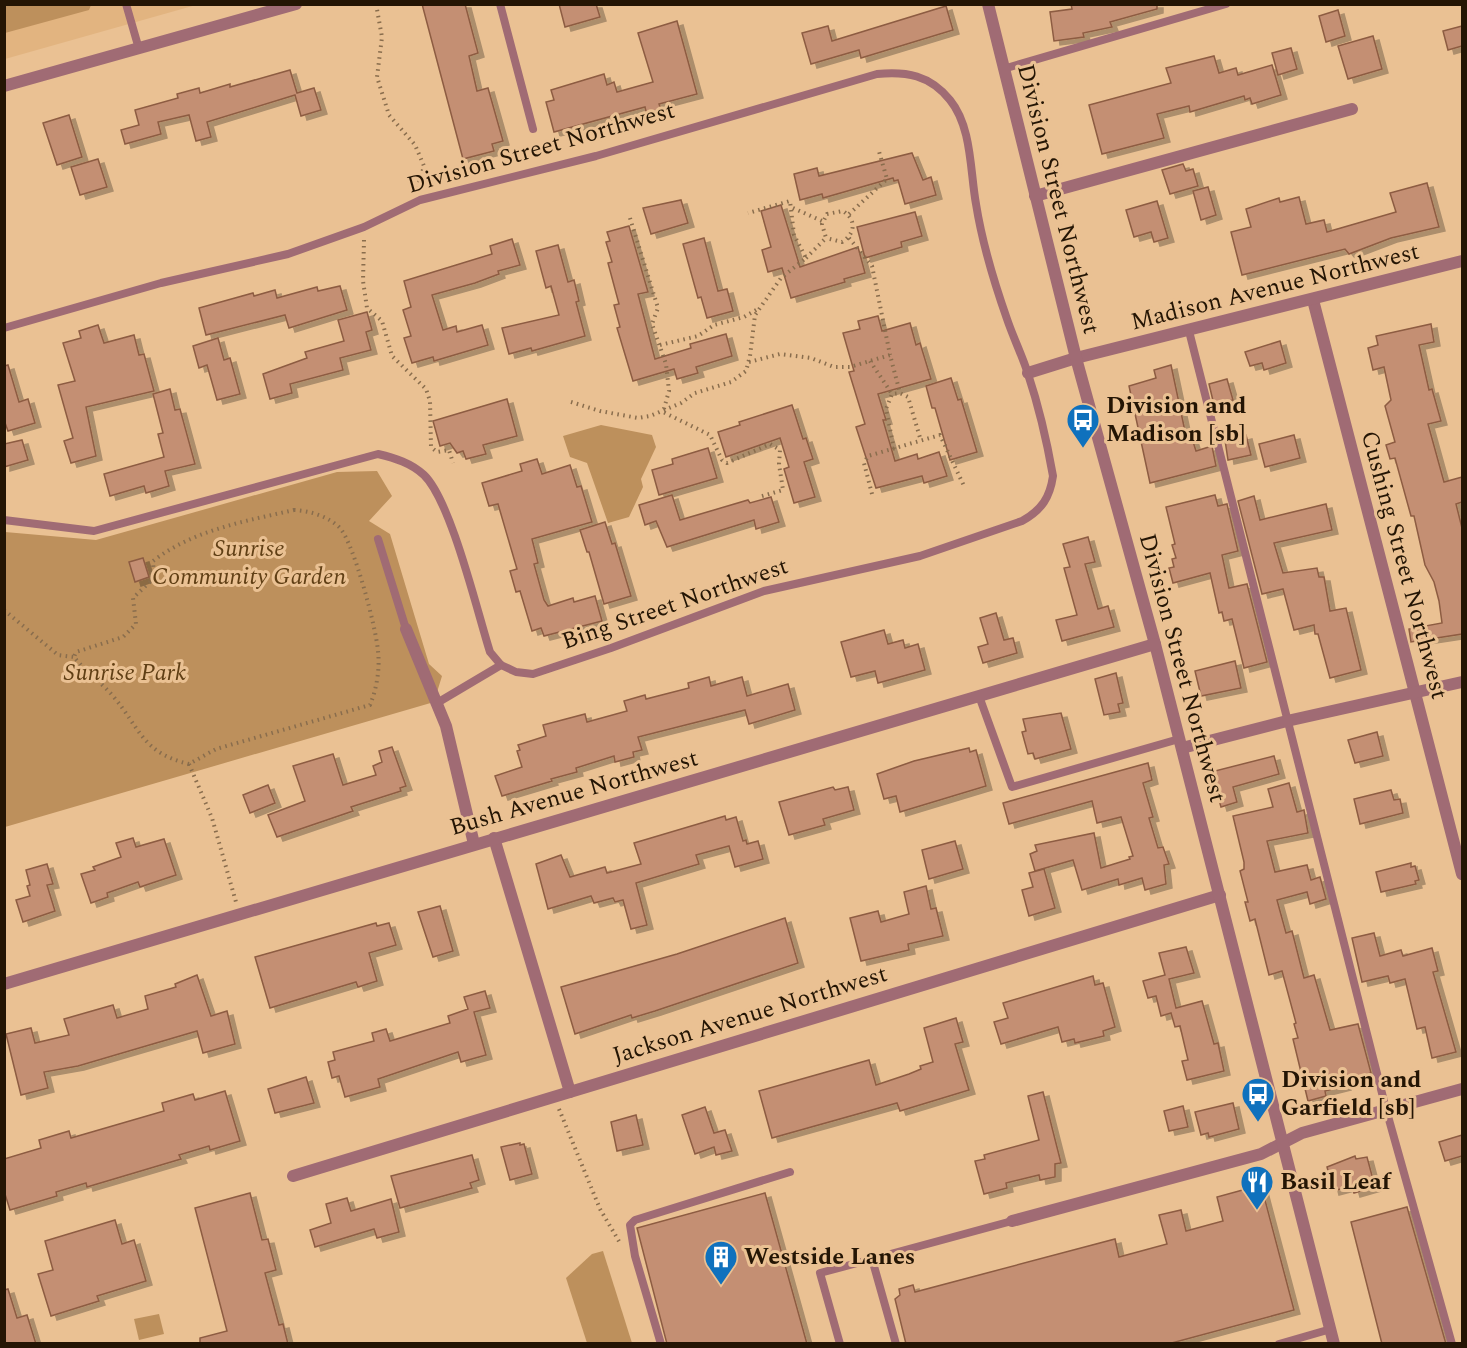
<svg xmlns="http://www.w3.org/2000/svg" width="1467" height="1348" viewBox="0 0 1467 1348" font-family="Spectral,serif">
  <defs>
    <filter id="shadow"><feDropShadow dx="6" dy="4" stdDeviation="0" flood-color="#0004"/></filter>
  </defs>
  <rect width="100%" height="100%" fill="#eac193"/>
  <path fill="#e2b480" d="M5,5H196L5,59Z"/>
  <g fill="#bd905c">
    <path d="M5,4H91V5L89,10L5,33Z"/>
    <path d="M601,425L652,435L656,447L641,479L643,487L629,517L608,523L587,463L570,457L563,436Z"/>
    <path d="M377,471L392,496L369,521L390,534L429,664L442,676L434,702L5,827V532L96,540L337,472Z"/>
    <path d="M603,1251L632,1343H587L566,1278L592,1254Z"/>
    <path d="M159,1314L164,1334L139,1340L134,1319Z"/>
  </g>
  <g fill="#c48f73" stroke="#8d5c42" stroke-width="1.5" filter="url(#shadow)">
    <path d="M422,4H465L478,53L469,56L477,91L488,88L503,141L492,144L494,151L463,159Z"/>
    <path d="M559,4H596L600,17L565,27Z"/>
    <path d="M1071,4H1157V9L1110,22L1112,27L1083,33L1084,37L1054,41L1050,12L1072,9Z"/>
    <path d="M946,6L953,30L861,58L859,50L811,64L802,33L828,26L832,41Z"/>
    <path d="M1338,10L1345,36L1326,42L1319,16Z"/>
    <path d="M677,21L697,94L659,104L662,112L647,116L645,107L554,132L546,102L554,100L551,90L604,74L607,85L614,82L617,92L653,82L638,33Z"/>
    <path d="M1462,26V46L1448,50L1443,31Z"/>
    <path d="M1373,36L1382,69L1348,79L1338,46Z"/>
    <path d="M1291,48L1297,69L1278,75L1272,53Z"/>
    <path d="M1214,56L1219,73L1236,68L1238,75L1272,65L1281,95L1252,104L1250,98L1245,100L1244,96L1190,112L1189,106L1157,114L1164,138L1102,154L1089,105L1171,83L1166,68Z"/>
    <path d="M290,70L297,93L314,88L321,110L301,116L295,95L207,122L211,137L196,141L189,115L158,122L161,134L125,144L121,130L139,125L135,110L178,98L177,94L199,88L200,93L230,84V87Z"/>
    <path d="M69,115L82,157L57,165L43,123Z"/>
    <path d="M912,153L923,180L931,177L936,195L905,204L898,180L894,181L893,178L823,198L822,194L800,200L794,174L817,168L819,176Z"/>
    <path d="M98,159L107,187L80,195L71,167Z"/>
    <path d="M1183,164L1186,171L1193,169L1198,186L1170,194L1162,170Z"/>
    <path d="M1427,183L1439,227L1391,238L1349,254L1345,249L1242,275L1231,232L1251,227L1246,209L1279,198L1280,202L1299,197L1306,224L1324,220L1327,232L1396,212L1390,193Z"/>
    <path d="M1208,187L1216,215L1201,220L1193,191Z"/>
    <path d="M681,200L688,223L651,234L643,208Z"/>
    <path d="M1157,201L1168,238L1154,242L1151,232L1134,237L1126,210Z"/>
    <path d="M781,205L800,267L858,247L865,273L844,279L845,282L791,298L782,268L768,272L762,250L771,247L761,211Z"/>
    <path d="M915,212L922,236L901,242L902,247L865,258L857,227Z"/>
    <path d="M629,226L648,292L638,294L655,359L691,348L690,344L726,334L732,356L696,367L698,373L677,379L674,369L633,381L617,328L620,327L614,305L619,304L608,263L612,262L606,242L610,241L607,232Z"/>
    <path d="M704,238L718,291L727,289L733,311L707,318L701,297L698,298L683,244Z"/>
    <path d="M512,239L520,265L498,271L499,274L475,283L432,295L443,330L456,326L457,332L482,325L488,345L434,361L433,357L412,363L404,338L411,336L403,310L411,307L404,281L492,254L490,246Z"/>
    <path d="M558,245L568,282L574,280L579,301L576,302L585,336L532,351L531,348L509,354L502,328L559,315L551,286L546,288L536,251Z"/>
    <path d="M340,286L347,310L289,328L285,315L206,335L199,308L253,293L254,296L275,290L277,298L317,287L318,291Z"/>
    <path d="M367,312L372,330L366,332L371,350L340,358L343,370L290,384L292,393L270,399L263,374L307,358L305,352L344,341L338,320Z"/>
    <path d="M878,316L882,331L910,323L916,345L920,343L931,379L878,394L886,420H883L895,461L917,454L918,459L939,452L947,476L924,483L922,476L876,488L856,427L865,424L849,372L854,371L843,333L860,329L858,321Z"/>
    <path d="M1431,324L1434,342L1419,345L1429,390L1432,389L1441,421L1428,424L1444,482L1462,477V502L1456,504L1462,528V634L1411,642L1409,629L1442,623L1439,601L1434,582L1425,565L1414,516H1411L1395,458L1390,459L1386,445L1395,442L1385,406L1391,400L1384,367L1373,370L1368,348L1378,345L1376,336Z"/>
    <path d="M98,325L104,343L134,335L139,355L144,354L154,391L86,407L96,456L71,463L64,441L73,438L58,385L75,381L63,343L81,338L79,331Z"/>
    <path d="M218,338L224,360L230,358L240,394L217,400L207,365L199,368L193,346Z"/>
    <path d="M1280,341L1286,363L1264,370L1262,363L1250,366L1245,352Z"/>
    <path d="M8,365L19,402L28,399L35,423L8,431L4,420V366Z"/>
    <path d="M1171,365L1186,436L1191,435L1196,451L1212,446L1216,466L1150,483L1129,386L1156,378L1154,370Z"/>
    <path d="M951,378L958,400L961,399L977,452L950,460L935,408H932L926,386Z"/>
    <path d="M1227,379L1233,400L1214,405L1209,384Z"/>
    <path d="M170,389L175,410L180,409L195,464L165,471L169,486L146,493L144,486L110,496L104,474L164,457L158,434L163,433L153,394Z"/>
    <path d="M507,399L517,436L483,445L486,454L466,459L463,451L457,453L450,443L440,446L433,421Z"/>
    <path d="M792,405L803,439L806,438L813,459L804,462L815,497L794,503L784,469L789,467L780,438L726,457L718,432L740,425L739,422Z"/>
    <path d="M1246,435L1251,455L1228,460L1225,440Z"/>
    <path d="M1294,435L1300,458L1265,467L1259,444Z"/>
    <path d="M22,440L28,460L4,467V444Z"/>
    <path d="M708,448L717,478L659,495L652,470L673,464L672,459Z"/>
    <path d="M537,459L542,474L570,465L577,487L581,486L592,522L532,539L538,563L534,564L544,600L548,606L573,598L574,602L595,596L602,621L544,636L541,628L532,631L520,591L516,592L510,571L517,569L498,504L489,506L482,483L522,471L520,464Z"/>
    <path d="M672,495L680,520L748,500L750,503L771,497L779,522L756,529L754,520L667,547L656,521L645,525L639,505Z"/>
    <path d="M1215,495L1218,506L1227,504L1238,551L1222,555L1229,588L1247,584L1267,662L1244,668L1232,619L1224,621L1222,612L1219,613L1210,573L1173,583L1169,568L1174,567L1172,559L1176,558L1172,545L1175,544L1166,507Z"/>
    <path d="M1254,496L1260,520L1326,504L1332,530L1274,543L1283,573L1317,568L1319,577H1324L1330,611L1346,608L1361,670L1330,678L1318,634H1315L1314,625L1294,630L1283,589L1262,594L1238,501Z"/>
    <path d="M605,522L612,544L615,543L631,596L604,604L589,552H587L580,530Z"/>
    <path d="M1088,537L1095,562L1085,564L1098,609L1108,606L1114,627L1062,641L1056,620L1077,615L1064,568L1070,567L1063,544Z"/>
    <path d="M143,558L149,577L135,582L129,562Z"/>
    <path d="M996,613L1004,640L1013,638L1017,653L983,663L978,647L988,644L980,618Z"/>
    <path d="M884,630L888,644L903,640L905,648L918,644L925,670L878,683L875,671L851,677L841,642Z"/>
    <path d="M1235,661L1241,688L1201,696L1195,671Z"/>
    <path d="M1116,673L1123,703L1118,704L1120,712L1104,715L1095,679Z"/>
    <path d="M709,677L711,686L742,677L747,696L788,684L795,710L749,724L745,710L638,737L642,750L633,752L634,757L615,762L614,756L576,768L577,772L551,779L552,781L502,796L495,776L522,767L517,751L520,750L518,745L546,736L543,725L585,714L587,722L627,711L624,701L645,695L646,699L689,688L688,683Z"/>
    <path d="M1061,713L1071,749L1035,759L1033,753L1028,754L1022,732L1026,731L1023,719Z"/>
    <path d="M1377,732L1383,756L1355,763L1348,740Z"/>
    <path d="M392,747L406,786L400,788L401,791L351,807L353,811L277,837L268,815L305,801L293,766L333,754L343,785L376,775L373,766L382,762L379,751Z"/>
    <path d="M969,748L970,752L976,750L986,786L900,812L896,796L884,799L877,774L914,761Z"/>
    <path d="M1274,756L1279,774L1233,787L1237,802L1221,807L1211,772Z"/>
    <path d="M1148,763L1152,780L1143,783L1153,817L1149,818L1158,848L1163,847L1169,864L1164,865L1166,884L1145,890L1142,878L1119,885L1118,879L1082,890L1073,860L1035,871L1030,854L1037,851L1035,845L1094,833L1101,868L1130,859L1129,857L1133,856L1121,817L1097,823L1092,801L1009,824L1003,803Z"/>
    <path d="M1289,783L1297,812L1304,810L1308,833L1267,841L1275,872L1307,865L1311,880L1320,877L1326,899L1310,904L1307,892L1277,900L1286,933L1292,931L1304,978L1314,975L1330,1030L1358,1024L1371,1073L1343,1081L1345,1086L1325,1091L1326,1096L1308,1101L1293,1039L1298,1038L1294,1024L1296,1023L1282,971L1269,975L1255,919L1250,921L1245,902H1248L1240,871L1244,869V862L1233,816L1273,807L1268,789Z"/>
    <path d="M268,785L275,803L250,813L243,795Z"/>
    <path d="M833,787L835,790L848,787L854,810L823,819L825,825L789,835L779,802Z"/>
    <path d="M1391,790L1394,800L1400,799L1403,813L1360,824L1354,799Z"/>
    <path d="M725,816L726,820L736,817L743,841L746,840L747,844L758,841L763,859L735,867L729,846L696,855L699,864L636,883L647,925L631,929L623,900L615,902L613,898L594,903L591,896L548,909L536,864L561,855L570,877L605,867L607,873L641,864L634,843Z"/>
    <path d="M133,838L136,847L164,839L176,875L140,887L138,882L107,893L108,897L91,903L81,874L95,870L93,867L121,857L116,843Z"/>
    <path d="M955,841L963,869L929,879L922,850Z"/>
    <path d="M1411,863V867L1415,866L1419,880L1415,881L1416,884L1381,892L1376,872Z"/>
    <path d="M47,864L53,884L47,885L55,911L23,922L16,900L30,896L27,886L30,885L26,870Z"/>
    <path d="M1044,869L1055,908L1029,916L1022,890L1033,887L1029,873Z"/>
    <path d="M926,886L931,909L936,908L943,936L908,944L909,950L861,961L850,918L878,911L881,922L909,914L904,892Z"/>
    <path d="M440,906L453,951L433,957L418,912Z"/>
    <path d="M785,918L798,963L655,1011L632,1018L631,1015L575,1034L561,987L677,954Z"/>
    <path d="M376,923L377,926L389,923L396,945L369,953L377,981L358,987L356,982L270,1008L255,957Z"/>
    <path d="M1374,933L1380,956L1401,950L1403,956L1432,948L1438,971L1433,972L1456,1052L1432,1058L1425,1027L1417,1029L1405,979L1390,983L1388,976L1362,982L1352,938Z"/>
    <path d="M1186,947L1194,973L1169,979L1176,1008L1202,1001L1214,1044L1218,1043L1224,1071L1187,1080L1182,1061L1188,1060L1180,1026L1175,1027L1171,1013L1161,1016L1156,996L1148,998L1143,981L1165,975L1159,953Z"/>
    <path d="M197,975L211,1016L227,1011L235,1044L203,1053L197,1031L78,1066L44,1072L48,1088L21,1095L6,1034L31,1028L35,1043L69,1035L64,1019L113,1005L117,1018L148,1009L145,996L176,987L175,984Z"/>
    <path d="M1093,976L1095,985L1103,983L1115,1027L1103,1031L1104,1036L1075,1043L1074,1039L1062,1042L1058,1027L1001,1044L994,1022L1008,1018L1003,1003Z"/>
    <path d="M485,991L490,1008L474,1012L486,1055L461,1062L458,1052L378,1079L380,1087L345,1097L339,1076L332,1078L328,1062L335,1060L333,1052L374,1041L372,1033L386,1029L390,1041L450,1023L448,1016L468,1009L464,997Z"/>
    <path d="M956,1018L963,1042L955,1044L969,1090L900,1111L897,1103L772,1138L759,1091L869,1060L876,1085L909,1074L921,1069L920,1066L933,1062L924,1028Z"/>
    <path d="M306,1077L314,1103L275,1113L268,1089Z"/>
    <path d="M225,1091L240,1141L210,1150L209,1146L179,1155L181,1159L87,1187L86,1183L56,1192L57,1196L10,1210L4,1191V1159L41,1148L39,1140L69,1131L71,1138L164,1111L162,1103L193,1094L195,1100Z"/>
    <path d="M1043,1092L1061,1163L1055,1164V1177L1040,1180L1039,1175L1006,1183L1007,1188L984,1194L975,1161L985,1159L984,1155L1039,1140L1028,1096Z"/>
    <path d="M1233,1103L1239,1129L1209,1137L1208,1133L1201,1135L1195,1112Z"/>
    <path d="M1183,1106L1188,1127L1169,1131L1164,1111Z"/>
    <path d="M705,1107L714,1133L725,1130L732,1151L716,1155L714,1147L695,1154L682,1115Z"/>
    <path d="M636,1115L643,1145L617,1151L611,1122Z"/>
    <path d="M1462,1135V1156L1445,1161L1439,1142Z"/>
    <path d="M520,1143V1145L524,1144L532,1174L510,1180L501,1147Z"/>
    <path d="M472,1155L479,1180L470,1183L472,1188L400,1208L391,1176Z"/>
    <path d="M1355,1156L1356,1159L1367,1157L1375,1187L1354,1193L1352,1186L1333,1191L1327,1167Z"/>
    <path d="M1261,1185L1294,1310L1168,1344H906L895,1299L900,1295L899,1289L913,1285L915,1292L1115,1239L1119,1257L1167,1244L1159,1215L1181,1210L1186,1231L1223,1221L1217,1197Z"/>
    <path d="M250,1193L262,1240L268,1239L276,1270L265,1273L279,1325L283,1324L288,1344H200V1338L227,1331L195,1208Z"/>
    <path d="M765,1193L807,1344H667L637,1228Z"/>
    <path d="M347,1198L351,1211L391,1199L399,1232L377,1238L374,1229L315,1247L310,1230L331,1223L326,1204Z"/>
    <path d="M1407,1207L1446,1344H1382L1351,1222Z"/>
    <path d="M115,1220L122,1244L134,1240L146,1281L97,1296L99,1301L51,1316L38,1274L53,1270L45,1241Z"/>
    <path d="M8,1289L17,1318L27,1315L36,1344H4V1290Z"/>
  </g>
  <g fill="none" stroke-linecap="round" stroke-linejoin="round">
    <g stroke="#896d4d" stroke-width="4" stroke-dasharray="1.5 4.5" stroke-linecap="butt">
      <path d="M376,4L382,37L377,77L389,115L415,145L424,166L417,190"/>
      <path d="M793,208L822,221"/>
      <path d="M849,214L887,179L878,148"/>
      <path d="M630,218L658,308L652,324L666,364L669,391L663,412L710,435L722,460L727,463L770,444L780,450L779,464L783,490L759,497"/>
      <path d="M849,238L872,266L890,355"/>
      <path d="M364,240L363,281L367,308L382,321L392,356L426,389L430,401L431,447L437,452L449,450L453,463"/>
      <path d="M806,258L826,238L822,224L827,214L843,211C857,220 855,234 842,242L826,238"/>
      <path d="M660,345L698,336L714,325L744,317L758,309"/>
      <path d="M870,361L892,394"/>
      <path d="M749,362L780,354L811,358L834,367H850L890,355L900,393L908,397L921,441"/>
      <path d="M571,402L600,411L638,418L650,416L681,403L695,393L731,382L746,371L750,356L755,315L781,278L806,258L794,235L790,201L748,213"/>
      <path d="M894,449L886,409L892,394L900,393"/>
      <path d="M872,494L864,463L868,456L940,435L964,486"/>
      <path d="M294,510C310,511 328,516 340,528C354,544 376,627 378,651C380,668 377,688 370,705L216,749L189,764C142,753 140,728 113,696C101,682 85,671 74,657L76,652L123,637L136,624L133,598L154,578L153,561C193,530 246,521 294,510Z"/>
      <path d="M4,610L58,655L74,657"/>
      <path d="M189,764L212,818L236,902"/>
      <path d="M559,1109L600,1209L620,1243"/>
    </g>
    <g stroke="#a06b74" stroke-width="8">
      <path d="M126,4L139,49"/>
      <path d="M500,4L533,129"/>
      <path d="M1003,69L1226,4"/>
      <path d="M4,328L161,283L288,254L364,227L420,200L596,156L877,74C906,71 930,75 950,100C972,127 970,171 976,204C982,242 994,282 1007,319C1013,337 1022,355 1028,374C1039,407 1047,442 1053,476C1050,497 1042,510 1022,521L920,556L764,591L611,648L533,674L516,672L501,665L490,652C477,611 451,501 424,475C411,463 395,458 378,454L94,531L4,520"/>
      <path d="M1189,331L1386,1109L1452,1344"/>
      <path d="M378,539L406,629"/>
      <path d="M979,696L1012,787L1179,739"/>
      <path d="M437,703L501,665"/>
      <path d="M872,1259L1012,1221"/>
      <path d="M661,1344L635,1256L630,1225L635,1220L790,1172"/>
      <path d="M840,1344L820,1273L872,1259L896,1344"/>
      <path d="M1279,1344L1331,1329"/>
    </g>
    <g stroke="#a06b74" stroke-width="12">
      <path d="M1035,196L1352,109"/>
      <path d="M1313,300L1462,874"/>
      <path d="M1028,373L1076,358L1462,261"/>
      <path d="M406,629L446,726L474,844"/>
      <path d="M1182,748L1287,721L1462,682"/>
      <path d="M494,838L570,1092"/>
      <path d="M293,1176L1220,895"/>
      <path d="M1012,1221L1261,1154L1302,1133L1462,1089"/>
    </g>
    <g stroke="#a06b74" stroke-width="12">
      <path d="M988,4L1076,358L1155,644L1334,1344"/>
      <path d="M4,86L296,4"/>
      <path d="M4,984L1155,644"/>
    </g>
  </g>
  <defs>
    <g id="bus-pin" transform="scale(1.725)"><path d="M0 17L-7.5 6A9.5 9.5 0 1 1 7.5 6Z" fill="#0f71bd" stroke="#eac193"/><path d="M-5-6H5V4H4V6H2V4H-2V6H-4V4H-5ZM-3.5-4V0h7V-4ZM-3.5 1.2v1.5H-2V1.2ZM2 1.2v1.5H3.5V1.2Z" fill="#fff"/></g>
    <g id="restaurant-pin" transform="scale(1.725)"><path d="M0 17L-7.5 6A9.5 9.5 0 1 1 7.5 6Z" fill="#0f71bd" stroke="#eac193"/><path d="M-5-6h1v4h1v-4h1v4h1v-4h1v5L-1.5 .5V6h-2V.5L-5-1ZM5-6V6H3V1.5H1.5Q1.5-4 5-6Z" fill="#fff"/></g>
    <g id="building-pin" transform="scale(1.725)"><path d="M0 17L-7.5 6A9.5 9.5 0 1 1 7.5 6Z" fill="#0f71bd" stroke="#eac193"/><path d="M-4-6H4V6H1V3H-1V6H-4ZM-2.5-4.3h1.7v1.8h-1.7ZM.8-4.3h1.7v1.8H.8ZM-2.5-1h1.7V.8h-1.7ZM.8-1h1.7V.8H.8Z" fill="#fff"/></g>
  </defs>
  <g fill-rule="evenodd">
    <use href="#bus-pin" x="1083" y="420"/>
    <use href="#bus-pin" x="1258" y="1094"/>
    <use href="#restaurant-pin" x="1257" y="1182"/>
    <use href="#building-pin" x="721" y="1257"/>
  </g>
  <g text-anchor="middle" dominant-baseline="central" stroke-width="6" stroke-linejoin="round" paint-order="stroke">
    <g font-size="24" fill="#241504" stroke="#eac193">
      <text transform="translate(541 148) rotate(-16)">Division Street Northwest</text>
      <text transform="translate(1058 199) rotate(76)">Division Street Northwest</text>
      <text transform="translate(1275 287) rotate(-14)">Madison Avenue Northwest</text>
      <text transform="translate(1404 565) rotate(75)">Cushing Street Northwest</text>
      <text transform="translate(675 604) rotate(-19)">Bing Street Northwest</text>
      <text transform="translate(1182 668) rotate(75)">Division Street Northwest</text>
      <text transform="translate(574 793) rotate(-16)">Bush Avenue Northwest</text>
      <text transform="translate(750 1015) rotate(-17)">Jackson Avenue Northwest</text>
    </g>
    <g font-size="24" font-weight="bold" fill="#241504" stroke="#eac193" text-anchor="start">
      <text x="1106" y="406">Division and<tspan x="1106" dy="28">Madison [sb]</tspan></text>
      <text x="1281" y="1080">Division and<tspan x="1281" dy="28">Garfield [sb]</tspan></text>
      <text x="1280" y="1182">Basil Leaf</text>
      <text x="744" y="1257">Westside Lanes</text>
    </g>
    <g font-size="24" font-style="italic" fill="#603f15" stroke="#eac193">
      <text x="249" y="549">Sunrise<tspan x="249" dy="28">Community Garden</tspan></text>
      <text x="125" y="673">Sunrise Park</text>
    </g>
  </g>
  <rect width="1467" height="1348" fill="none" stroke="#241504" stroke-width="12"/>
</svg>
